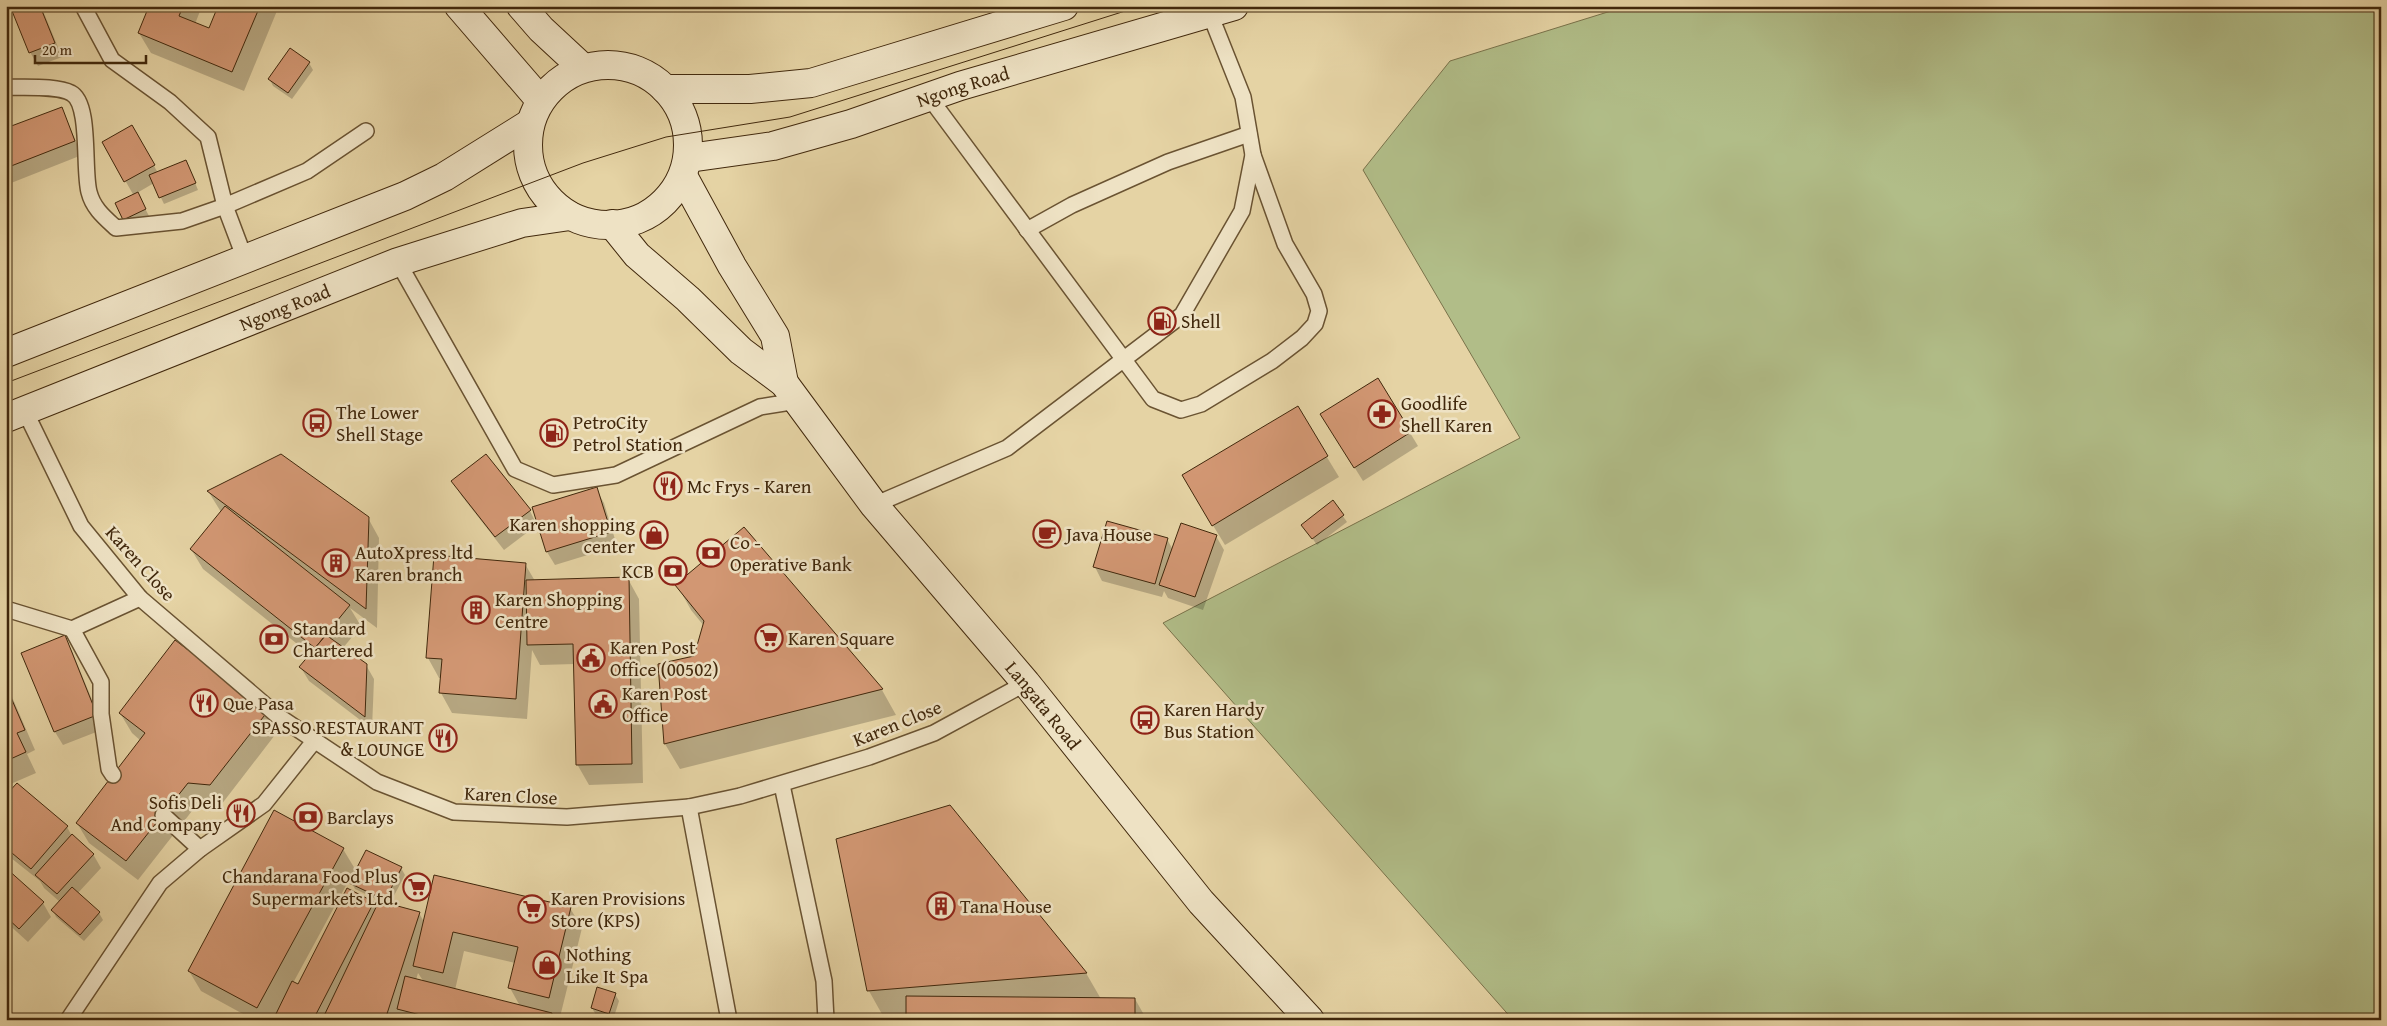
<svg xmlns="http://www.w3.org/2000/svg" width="2387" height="1026" viewBox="0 0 2387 1026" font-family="'Gentium Book Plus',serif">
  <rect width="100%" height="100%" fill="#e5d3a4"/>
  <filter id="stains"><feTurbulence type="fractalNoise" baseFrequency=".004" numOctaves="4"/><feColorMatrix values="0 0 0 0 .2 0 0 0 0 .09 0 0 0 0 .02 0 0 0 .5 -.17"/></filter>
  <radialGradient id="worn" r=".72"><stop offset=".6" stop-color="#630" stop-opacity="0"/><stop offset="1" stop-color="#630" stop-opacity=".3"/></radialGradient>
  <path fill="#b1bd88" stroke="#79724a" d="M1627,6H2381V1020H1513L1163,623L1520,438L1363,170L1450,61Z"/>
  <g fill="#0003" fill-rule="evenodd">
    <path d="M11,6H41L62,57L38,66L30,52Z"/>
    <path d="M151,6H202L195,24L209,30L219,6H279L244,91L151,53L139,33Z"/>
    <path d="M309,63L313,70L292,99L273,86L270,80Z"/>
    <path d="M61,108L82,155L6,185V130Z"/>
    <path d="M132,127L158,173L186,161L198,190L164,204L154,183L137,193L149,216L128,226L124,219L134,196L104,143Z"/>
    <path d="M1378,380L1418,446L1363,481L1330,428Z"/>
    <path d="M1297,408L1339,477L1225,545L1195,496Z"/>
    <path d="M453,481L530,511L537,525L504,550L461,495Z"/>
    <path d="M596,489L604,503L617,546L555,565L547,552L534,508Z"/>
    <path d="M208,491L368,518L379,538L377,628L350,608L361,626L343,648L366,665L374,679L372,729L309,681L301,668L311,655L203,569L191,549L221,512Z"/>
    <path d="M1333,502L1347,522L1317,545L1303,525Z"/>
    <path d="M744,529L882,690L896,715L680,769L665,744L660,665L695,657L704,626L691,610L677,585Z"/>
    <path d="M1216,536L1224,550L1203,610L1168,598L1164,591L1162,597L1102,581L1095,567L1167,539L1173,550Z"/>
    <path d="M525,564L535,581L628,579L639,599L643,783L589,785L577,764L575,664L540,665L532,650L527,719L452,713L441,693L442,678H439L428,658Z"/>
    <path d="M64,637L72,651L104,729L63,745L55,732Z"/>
    <path d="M6,683L35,750L27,754L36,773L6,786Z"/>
    <path d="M267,711L278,731L221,805L199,802L138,880L89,843L77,823L141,741L132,733L120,713Z"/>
    <path d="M6,797L67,827L72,836L93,854L101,868L77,894L99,913L103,920L84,941L56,917L53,910L60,902L44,888L40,881L6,854Z"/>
    <path d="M950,806L1086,973L1101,999H1135L1147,1020H907V1014L883,1016L869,991Z"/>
    <path d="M343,849L355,869L293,983L298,986L373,903L377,909L380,901L355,889L351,882L401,868L405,875L389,905L419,913L424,922L570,908L582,928L560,1017L552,1015L555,1020H404L403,1018V1020H254L201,991L189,971ZM464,951L515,963L510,988L520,1006L455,990ZM418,973L424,982L416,980Z"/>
    <path d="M6,870L43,903L51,917L28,942L6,922Z"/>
    <path d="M615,994L619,1001L613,1020L596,1015L592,1008Z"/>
  </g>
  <g fill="#d29773" stroke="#41280c">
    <path d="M10,6H40L55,43L29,53Z"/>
    <path d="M149,6H183L179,16L209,28L218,6H260L232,72L138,33Z"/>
    <path d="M290,48L310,62L288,93L268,79Z"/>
    <path d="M62,107L75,141L6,168V128Z"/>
    <path d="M132,125L155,165L124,182L102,142Z"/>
    <path d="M186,160L196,183L159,198L149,175Z"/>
    <path d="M138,192L146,209L123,220L115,203Z"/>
    <path d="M1378,378L1411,432L1354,468L1320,414Z"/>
    <path d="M1298,406L1328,456L1212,526L1182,475Z"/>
    <path d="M281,454L369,517L366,609L207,491Z"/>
    <path d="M486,454L531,510L495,537L451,481Z"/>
    <path d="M597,487L611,532L546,552L532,507Z"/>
    <path d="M1333,500L1344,515L1312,539L1301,525Z"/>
    <path d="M225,506L350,605L315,648L190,549Z"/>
    <path d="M1107,521L1168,538L1155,584L1093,567Z"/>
    <path d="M1181,523L1217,535L1195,597L1159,585Z"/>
    <path d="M744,527L883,689L664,744L658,664L694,656L704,621L675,585Z"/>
    <path d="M434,555L526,563L516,699L439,693L442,659L426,658Z"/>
    <path d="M629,577L632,764L576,765L573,644L527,645L526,580Z"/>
    <path d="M65,635L97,715L54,732L21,653Z"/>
    <path d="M326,635L367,664L365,717L299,667Z"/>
    <path d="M175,640L268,711L210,785L188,783L126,861L76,823L145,733L119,713Z"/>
    <path d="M6,686L25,730L17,733L26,752L6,761Z"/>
    <path d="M17,783L68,826L31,869L6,848V795Z"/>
    <path d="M950,805L1087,973L867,991L836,839Z"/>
    <path d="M274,810L344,848L257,1008L188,971Z"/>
    <path d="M72,834L94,854L57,894L35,875Z"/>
    <path d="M366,850L402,867L385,900L349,883Z"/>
    <path d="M6,868L44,902L19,929L6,917Z"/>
    <path d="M434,875L571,907L549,998L508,988L518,947L453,932L443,973L413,966Z"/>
    <path d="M72,887L100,912L80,935L51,910Z"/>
    <path d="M347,888L374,902L313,1020H273L292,981L298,984Z"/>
    <path d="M379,901L420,912L385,1020H322Z"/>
    <path d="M405,976L552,1013L551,1020H440L397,1009Z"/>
    <path d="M597,987L616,993L609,1014L591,1008Z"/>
    <path d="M906,996L1135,998V1020H906Z"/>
  </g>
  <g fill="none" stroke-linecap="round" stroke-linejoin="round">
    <g stroke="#6a5332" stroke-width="18">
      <g id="lane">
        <path d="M83,6L112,60L170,102L208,137L225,206L307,171L366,131"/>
        <path d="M6,87C23,88 56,85 71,93C91,103 83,170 89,192C93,208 104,217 116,228L182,221L225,206L245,259"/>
        <path d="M929,97L1153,399L1181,410L1201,404L1272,361L1302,338L1315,324L1319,311L1314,294L1285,244L1253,155"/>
        <path d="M1027,230L1072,205L1168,162L1249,134"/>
        <path d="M398,262L515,469L553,485L616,475L760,407L797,401"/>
        <path d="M25,411L81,526L140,598L278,716L377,782L454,812L567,817L689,807L740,796L869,757L934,733L1026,683"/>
        <path d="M874,505L1007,448L1182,315L1242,211L1253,155L1243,97L1210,14"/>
        <path d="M6,609L72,629L140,598"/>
        <path d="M72,629L101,682V714L109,769L113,775"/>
        <path d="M782,785L824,981L826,1020"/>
        <path d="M689,807L729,1020"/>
        <path d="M163,815L200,849"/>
        <path d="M68,1020L160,883L200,849L264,804L315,740"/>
      </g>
    </g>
    <g stroke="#41280c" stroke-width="30">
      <g id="secondary">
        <path d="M459,6L540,100"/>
        <path d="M521,6L541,29L583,68"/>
        <circle cx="608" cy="145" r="80"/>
        <path d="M665,89H750L811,83L1064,6"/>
        <path id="s1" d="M689,158L773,146L851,124L960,86L1234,6"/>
        <path d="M683,176L732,266L775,336L784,383"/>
        <path id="s2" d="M612,224L637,255L688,299L741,351L784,383L874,505L1026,683L1201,902L1310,1020"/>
        <path d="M6,353L405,196L444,177L529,124"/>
        <path id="s3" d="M6,418L398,262L522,223L570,216"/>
      </g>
    </g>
    <use href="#lane" stroke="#eee2c4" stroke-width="15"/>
    <use href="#secondary" stroke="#eee2c4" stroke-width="28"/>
    <path stroke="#41280c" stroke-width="1" d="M6,383L583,163L666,137L790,117L1141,6"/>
  </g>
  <defs>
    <g id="fuel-ring" transform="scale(1.4375)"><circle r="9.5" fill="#eee2c4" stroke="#8f2418" stroke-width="1.5"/><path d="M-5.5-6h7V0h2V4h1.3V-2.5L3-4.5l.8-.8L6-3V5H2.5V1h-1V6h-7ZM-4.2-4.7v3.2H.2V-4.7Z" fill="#8f2418"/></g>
    <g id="pharmacy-ring" transform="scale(1.4375)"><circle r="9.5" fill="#eee2c4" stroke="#8f2418" stroke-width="1.5"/><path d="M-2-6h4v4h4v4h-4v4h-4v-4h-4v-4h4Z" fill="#8f2418"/></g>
    <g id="bus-ring" transform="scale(1.4375)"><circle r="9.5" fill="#eee2c4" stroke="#8f2418" stroke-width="1.5"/><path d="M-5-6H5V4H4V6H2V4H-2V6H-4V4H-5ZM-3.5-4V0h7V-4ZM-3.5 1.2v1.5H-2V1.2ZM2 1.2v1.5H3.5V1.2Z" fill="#8f2418"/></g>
    <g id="restaurant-ring" transform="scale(1.4375)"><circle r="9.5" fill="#eee2c4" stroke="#8f2418" stroke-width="1.5"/><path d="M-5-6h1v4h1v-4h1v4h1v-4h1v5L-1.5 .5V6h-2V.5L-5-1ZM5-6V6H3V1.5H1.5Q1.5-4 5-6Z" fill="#8f2418"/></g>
    <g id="cafe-ring" transform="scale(1.4375)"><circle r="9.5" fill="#eee2c4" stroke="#8f2418" stroke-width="1.5"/><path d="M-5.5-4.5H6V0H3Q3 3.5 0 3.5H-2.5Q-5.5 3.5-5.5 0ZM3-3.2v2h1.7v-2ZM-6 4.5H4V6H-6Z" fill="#8f2418"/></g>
    <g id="shop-ring" transform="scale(1.4375)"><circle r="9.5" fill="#eee2c4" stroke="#8f2418" stroke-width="1.5"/><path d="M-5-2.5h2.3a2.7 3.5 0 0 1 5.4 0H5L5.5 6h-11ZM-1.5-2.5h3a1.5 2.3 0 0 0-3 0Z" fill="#8f2418"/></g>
    <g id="bank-ring" transform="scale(1.4375)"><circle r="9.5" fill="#eee2c4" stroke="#8f2418" stroke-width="1.5"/><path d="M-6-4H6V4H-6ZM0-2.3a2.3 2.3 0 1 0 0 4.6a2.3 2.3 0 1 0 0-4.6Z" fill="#8f2418"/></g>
    <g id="building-ring" transform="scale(1.4375)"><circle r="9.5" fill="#eee2c4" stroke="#8f2418" stroke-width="1.5"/><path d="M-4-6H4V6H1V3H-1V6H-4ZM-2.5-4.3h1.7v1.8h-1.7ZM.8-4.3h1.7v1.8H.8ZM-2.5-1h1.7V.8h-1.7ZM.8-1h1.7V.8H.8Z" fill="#8f2418"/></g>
    <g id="supermarket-ring" transform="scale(1.4375)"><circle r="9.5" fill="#eee2c4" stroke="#8f2418" stroke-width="1.5"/><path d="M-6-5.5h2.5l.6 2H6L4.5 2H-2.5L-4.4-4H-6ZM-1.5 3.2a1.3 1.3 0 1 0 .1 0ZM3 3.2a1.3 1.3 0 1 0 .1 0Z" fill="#8f2418"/></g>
    <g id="civic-ring" transform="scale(1.4375)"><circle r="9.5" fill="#eee2c4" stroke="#8f2418" stroke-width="1.5"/><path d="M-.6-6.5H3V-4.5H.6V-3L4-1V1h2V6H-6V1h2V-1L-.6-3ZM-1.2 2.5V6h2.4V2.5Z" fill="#8f2418"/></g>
  </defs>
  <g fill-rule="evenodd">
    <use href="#fuel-ring" x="1162" y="321"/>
    <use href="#pharmacy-ring" x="1382" y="414"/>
    <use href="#bus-ring" x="317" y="423"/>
    <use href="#fuel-ring" x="554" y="433"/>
    <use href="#restaurant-ring" x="668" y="486"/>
    <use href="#cafe-ring" x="1047" y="534"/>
    <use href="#shop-ring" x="654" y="535"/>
    <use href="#bank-ring" x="711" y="553"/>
    <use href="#building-ring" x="336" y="563"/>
    <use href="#bank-ring" x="673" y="571"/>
    <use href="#building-ring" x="476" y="610"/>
    <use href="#supermarket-ring" x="769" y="638"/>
    <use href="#bank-ring" x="274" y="639"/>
    <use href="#civic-ring" x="591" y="658"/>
    <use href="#restaurant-ring" x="204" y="703"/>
    <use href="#civic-ring" x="603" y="704"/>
    <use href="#bus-ring" x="1145" y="720"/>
    <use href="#restaurant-ring" x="443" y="738"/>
    <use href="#restaurant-ring" x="241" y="813"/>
    <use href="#bank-ring" x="308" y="817"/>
    <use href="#supermarket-ring" x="417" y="887"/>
    <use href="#building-ring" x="941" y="906"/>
    <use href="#supermarket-ring" x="532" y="909"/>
    <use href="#shop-ring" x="547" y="965"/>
  </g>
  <g text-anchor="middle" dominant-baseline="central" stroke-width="5" stroke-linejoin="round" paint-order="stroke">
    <g font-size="19" fill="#41280c" stroke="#eee2c4">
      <text stroke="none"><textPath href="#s1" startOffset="284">Ngong Road</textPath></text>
      <text stroke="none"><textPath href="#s3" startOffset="300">Ngong Road</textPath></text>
      <text transform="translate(141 563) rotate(48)">Karen Close</text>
      <text stroke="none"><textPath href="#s2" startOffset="649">Langata Road</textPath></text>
      <text transform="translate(897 723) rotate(-22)">Karen Close</text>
      <text transform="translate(511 795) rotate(3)">Karen Close</text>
    </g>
    <g font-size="19" fill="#41280c" stroke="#eee2c4" text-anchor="start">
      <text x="1181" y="321">Shell</text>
      <text x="1401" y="403">Goodlife<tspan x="1401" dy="22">Shell Karen</tspan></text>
      <text x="336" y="412">The Lower<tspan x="336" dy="22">Shell Stage</tspan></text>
      <text x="573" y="422">PetroCity<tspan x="573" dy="22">Petrol Station</tspan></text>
      <text x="687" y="486">Mc Frys - Karen</text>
      <text x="635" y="524" text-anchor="end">Karen shopping<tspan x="635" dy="22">center</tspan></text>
      <text x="1066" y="534">Java House</text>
      <text x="730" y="542">Co -<tspan x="730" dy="22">Operative Bank</tspan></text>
      <text x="355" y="552">AutoXpress ltd<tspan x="355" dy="22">Karen branch</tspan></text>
      <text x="654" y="571" text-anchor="end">KCB</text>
      <text x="495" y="599">Karen Shopping<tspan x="495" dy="22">Centre</tspan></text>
      <text x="293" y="628">Standard<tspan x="293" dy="22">Chartered</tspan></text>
      <text x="788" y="638">Karen Square</text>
      <text x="610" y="647">Karen Post<tspan x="610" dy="22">Office (00502)</tspan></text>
      <text x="622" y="693">Karen Post<tspan x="622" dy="22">Office</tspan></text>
      <text x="223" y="703">Que Pasa</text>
      <text x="1164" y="709">Karen Hardy<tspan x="1164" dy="22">Bus Station</tspan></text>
      <text x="424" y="727" text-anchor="end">SPASSO RESTAURANT<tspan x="424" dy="22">&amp; LOUNGE</tspan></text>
      <text x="222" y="802" text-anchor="end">Sofis Deli<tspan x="222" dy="22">And Company</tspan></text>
      <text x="327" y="817">Barclays</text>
      <text x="398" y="876" text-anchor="end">Chandarana Food Plus<tspan x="398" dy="22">Supermarkets Ltd.</tspan></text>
      <text x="551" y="898">Karen Provisions<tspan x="551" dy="22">Store (KPS)</tspan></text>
      <text x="960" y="906">Tana House</text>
      <text x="566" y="954">Nothing<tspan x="566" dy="22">Like It Spa</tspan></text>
    </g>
  </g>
  <rect width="2387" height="1026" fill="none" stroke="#e5d3a4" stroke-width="25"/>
  <rect x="8" y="8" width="2372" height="1011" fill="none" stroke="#41280c" stroke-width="2.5"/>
  <rect x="12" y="12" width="2362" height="1001" fill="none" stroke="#41280c"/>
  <path d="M35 55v8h111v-8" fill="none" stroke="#41280c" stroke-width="2.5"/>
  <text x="42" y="55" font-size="15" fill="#41280c" stroke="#eee2c4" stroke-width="4" paint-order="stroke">20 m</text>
  <rect width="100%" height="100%" filter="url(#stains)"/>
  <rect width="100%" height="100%" fill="url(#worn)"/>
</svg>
